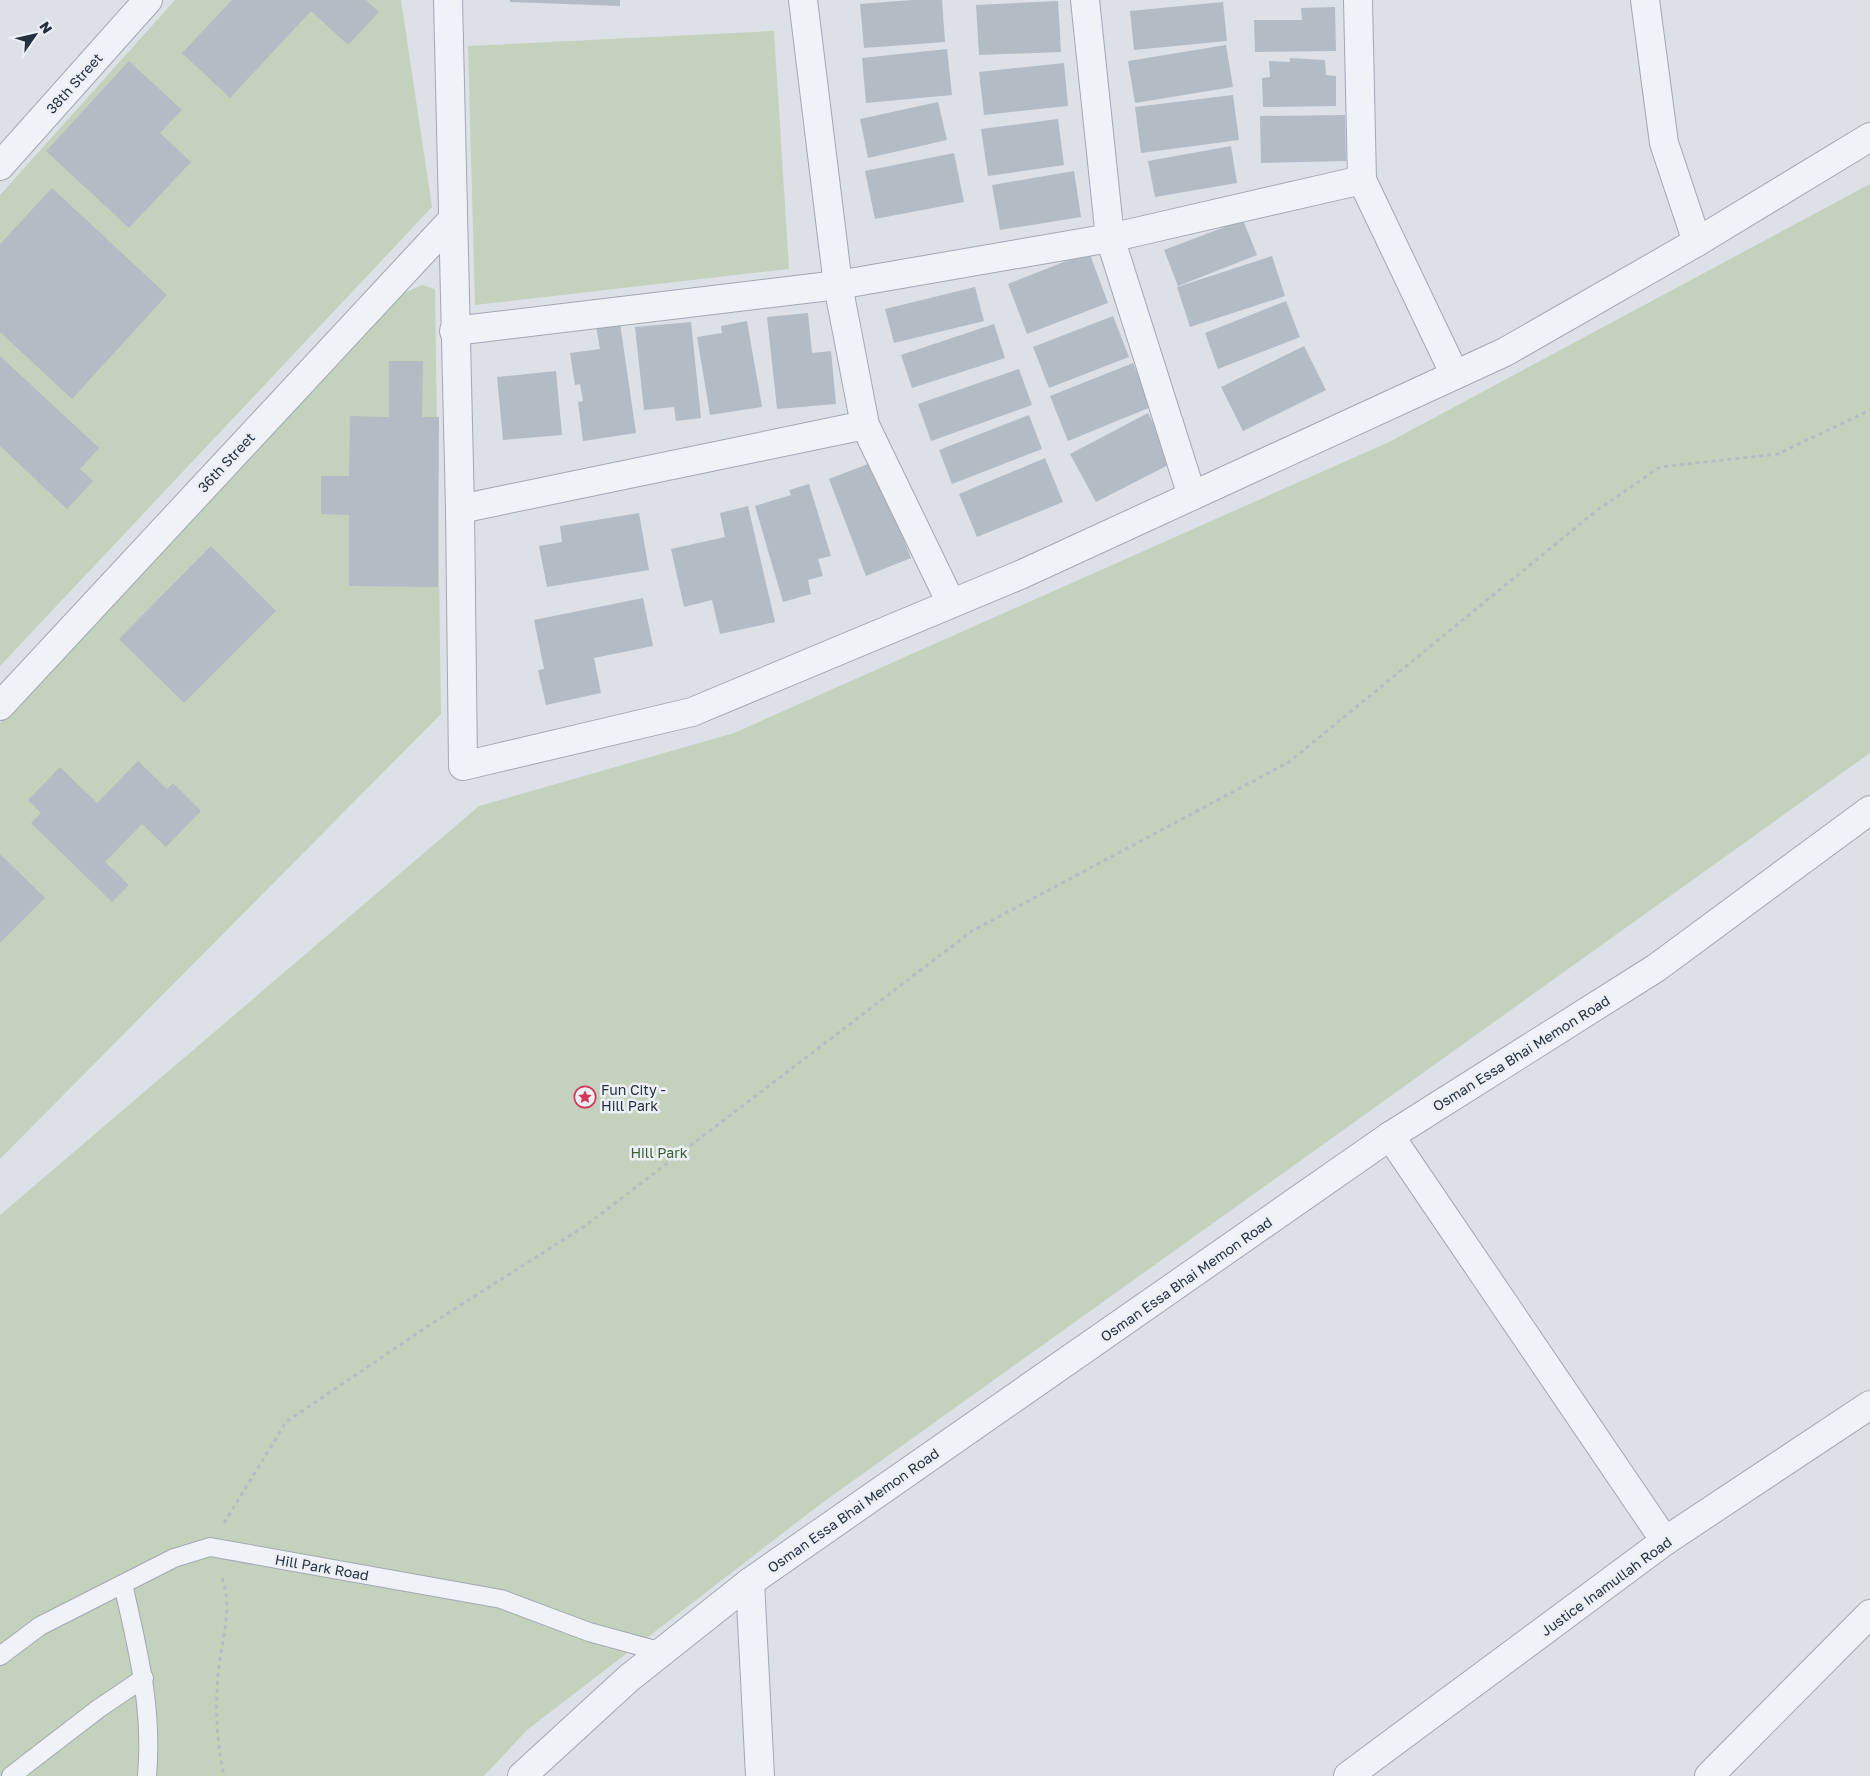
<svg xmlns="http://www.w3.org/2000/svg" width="1870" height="1776" viewBox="0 0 1870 1776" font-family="'Golos Text',sans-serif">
  <rect width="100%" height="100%" fill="#dce1e8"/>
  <g fill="#c4d2bd">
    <path d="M175,0H401L432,207L0,666V195Z"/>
    <path d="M774,31L789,269L475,305L468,46Z"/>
    <path d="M1870,184V753L822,1503L527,1730L484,1776H0V1215L479,806L734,733L1389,442Z"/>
    <path d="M422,285L435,289L441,714L0,1159V723L402,294Z"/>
  </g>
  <g fill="#b3bbc5">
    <path d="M232,0H366L379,12L348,45L311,11L230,98L182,53Z"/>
    <path d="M510,0H620V6L510,2Z"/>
    <path d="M912,0H942L945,42L864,48L860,4Z"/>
    <path d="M1058,1L1061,52L979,55L976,5Z"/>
    <path d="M1223,2L1227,41L1134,50L1130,11Z"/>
    <path d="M1335,7L1336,51L1255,52L1254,20H1302L1301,8Z"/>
    <path d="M1226,45L1233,87L1135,103L1128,61Z"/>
    <path d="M947,49L952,95L866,103L862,58Z"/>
    <path d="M1290,58L1325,60L1326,75L1336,76V106L1263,107L1262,78L1270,77L1269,61L1290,62Z"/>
    <path d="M129,61L182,110L160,133L191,162L129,228L46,151Z"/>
    <path d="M1064,63L1068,106L984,115L979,72Z"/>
    <path d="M1233,95L1239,140L1141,153L1135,107Z"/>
    <path d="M938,102L947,140L868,158L860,119Z"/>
    <path d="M1345,115L1346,161L1261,163L1260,116Z"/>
    <path d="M1058,119L1064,165L988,176L981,129Z"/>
    <path d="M1231,146L1237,183L1155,197L1148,161Z"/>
    <path d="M954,153L964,202L875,219L865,171Z"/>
    <path d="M1074,171L1081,217L1000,230L992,185Z"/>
    <path d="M52,188L167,295L72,399L0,332V244Z"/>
    <path d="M1243,220L1257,255L1178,286L1164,250Z"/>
    <path d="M1089,252L1108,303L1027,334L1008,284Z"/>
    <path d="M1272,256L1285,296L1190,327L1177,287Z"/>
    <path d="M975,287L984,321L894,343L885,309Z"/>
    <path d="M1286,301L1300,337L1218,369L1205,333Z"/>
    <path d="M808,313L812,353L831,351L836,404L777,409L767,317Z"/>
    <path d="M1113,316L1129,357L1049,388L1033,347Z"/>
    <path d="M747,321L762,407L710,415L697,337L722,333L721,326Z"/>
    <path d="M691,322L701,418L676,421L674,407L644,410L635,327Z"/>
    <path d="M620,323L636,433L583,441L578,402L583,401L580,384L575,385L570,353L600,349L596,326Z"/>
    <path d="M994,324L1005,358L912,388L901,355Z"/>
    <path d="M1304,346L1326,390L1243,431L1221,387Z"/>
    <path d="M0,356L99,448L80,469L93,481L67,509L0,446Z"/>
    <path d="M389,361H423L422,417H439L438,587L349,586V515L321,514V476H349L350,416L389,417Z"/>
    <path d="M1133,363L1151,407L1068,441L1050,396Z"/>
    <path d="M1019,369L1032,405L931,441L918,404Z"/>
    <path d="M556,371L562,435L503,440L497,377Z"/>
    <path d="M1148,413L1174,462L1096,502L1070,454Z"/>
    <path d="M1029,415L1042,449L952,484L939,450Z"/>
    <path d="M1045,458L1063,502L977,537L959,494Z"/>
    <path d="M873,462L911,558L866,576L829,479Z"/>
    <path d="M809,484L831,556L818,559L823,576L808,580L811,594L783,602L755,506L791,495L789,490Z"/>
    <path d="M748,506L775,622L720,634L712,600L684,607L671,549L725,537L720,513Z"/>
    <path d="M639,513L649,570L547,587L539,546L562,542L560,526Z"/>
    <path d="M211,546L276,611L184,703L119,639Z"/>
    <path d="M643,598L653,646L594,658L601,693L546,705L538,670L544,669L534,620Z"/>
    <path d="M138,761L167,789L173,783L201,811L166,847L142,824L105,862L129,885L112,902L31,823L41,813L28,800L60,767L97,803Z"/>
    <path d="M0,854L45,898L0,943Z"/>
  </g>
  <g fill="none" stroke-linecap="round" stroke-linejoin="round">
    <g stroke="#a1a8b2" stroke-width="20">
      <g id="service">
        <path d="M123,1584C138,1651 153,1707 147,1776"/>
        <path d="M0,1656L40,1626L174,1558L210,1547L501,1599L589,1632L662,1652"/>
        <path d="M11,1776L98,1709L144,1678"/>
      </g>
    </g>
    <g stroke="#a1a8b2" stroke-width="30">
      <g id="minor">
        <path d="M448,0L460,509L463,766L692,712L1020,575L1505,352L1697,242L1870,137"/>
        <path d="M803,0L838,285L865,425L951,603"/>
        <path d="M1085,0L1110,238L1192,496"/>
        <path d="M1358,0L1362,180L1455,375"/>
        <path d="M1645,0L1664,143L1697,242"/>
        <path d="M0,166L148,0"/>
        <path d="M454,331L838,285L1110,238L1362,180"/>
        <path d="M460,509L865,425"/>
        <path d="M0,706L453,219"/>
        <path d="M1390,1136L1665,1541"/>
        <path d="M750,1582L760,1776"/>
        <path d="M1348,1776L1665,1541L1870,1405"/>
      </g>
    </g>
    <g stroke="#a1a8b2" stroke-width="30">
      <g id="tertiary">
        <path d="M522,1776L629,1678L750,1582L1390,1136L1656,968L1870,810"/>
        <path d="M1709,1776L1870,1614"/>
      </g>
    </g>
    <g stroke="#b6bcc3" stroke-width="3" stroke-dasharray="4 4" stroke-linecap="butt">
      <path d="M224,1523L286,1422L434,1322L585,1226L972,931L1289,762L1596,511L1660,467L1778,454L1870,410"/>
      <path d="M222,1578C234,1610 220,1644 218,1676C215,1710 217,1743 224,1776"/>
    </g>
    <use href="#service" stroke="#eff2f6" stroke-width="18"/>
    <use href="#minor" stroke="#eff2f6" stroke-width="28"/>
    <use href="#tertiary" stroke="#eff2f6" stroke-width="28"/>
  </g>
  <defs>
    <g id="sight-ring" transform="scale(1.125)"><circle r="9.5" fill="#ecf0f5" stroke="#d7375a" stroke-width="1.5"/><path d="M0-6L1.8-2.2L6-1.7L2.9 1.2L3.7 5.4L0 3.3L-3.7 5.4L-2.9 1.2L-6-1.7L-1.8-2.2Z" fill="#d7375a"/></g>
  </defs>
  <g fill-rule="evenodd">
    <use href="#sight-ring" x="585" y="1097"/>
  </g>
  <g text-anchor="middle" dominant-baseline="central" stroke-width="5" stroke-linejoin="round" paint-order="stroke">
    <g font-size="14" fill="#25303f" stroke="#ecf0f5">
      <text transform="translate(74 83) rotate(-48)">38th Street</text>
      <text transform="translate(226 462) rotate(-47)">36th Street</text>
      <text transform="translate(1521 1053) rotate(-32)">Osman Essa Bhai Memon Road</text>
      <text transform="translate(1186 1279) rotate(-35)">Osman Essa Bhai Memon Road</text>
      <text transform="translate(853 1510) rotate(-35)">Osman Essa Bhai Memon Road</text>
      <text transform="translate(322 1567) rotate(10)">Hill Park Road</text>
      <text transform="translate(1606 1586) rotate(-36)">Justice Inamullah Road</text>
    </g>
    <g font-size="14" fill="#25303f" stroke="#ecf0f5" text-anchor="start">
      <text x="601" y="1089">Fun City -<tspan x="601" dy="16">Hill Park</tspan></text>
    </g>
    <g font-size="14" fill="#3c5c31" stroke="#ecf0f5">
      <text x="659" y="1152">Hill Park</text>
    </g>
  </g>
  <g transform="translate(35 35) rotate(56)" stroke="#ecf0f5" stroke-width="4" paint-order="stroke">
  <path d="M0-4L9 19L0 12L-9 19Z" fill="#25303f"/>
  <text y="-8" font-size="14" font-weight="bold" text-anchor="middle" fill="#25303f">N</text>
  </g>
</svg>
